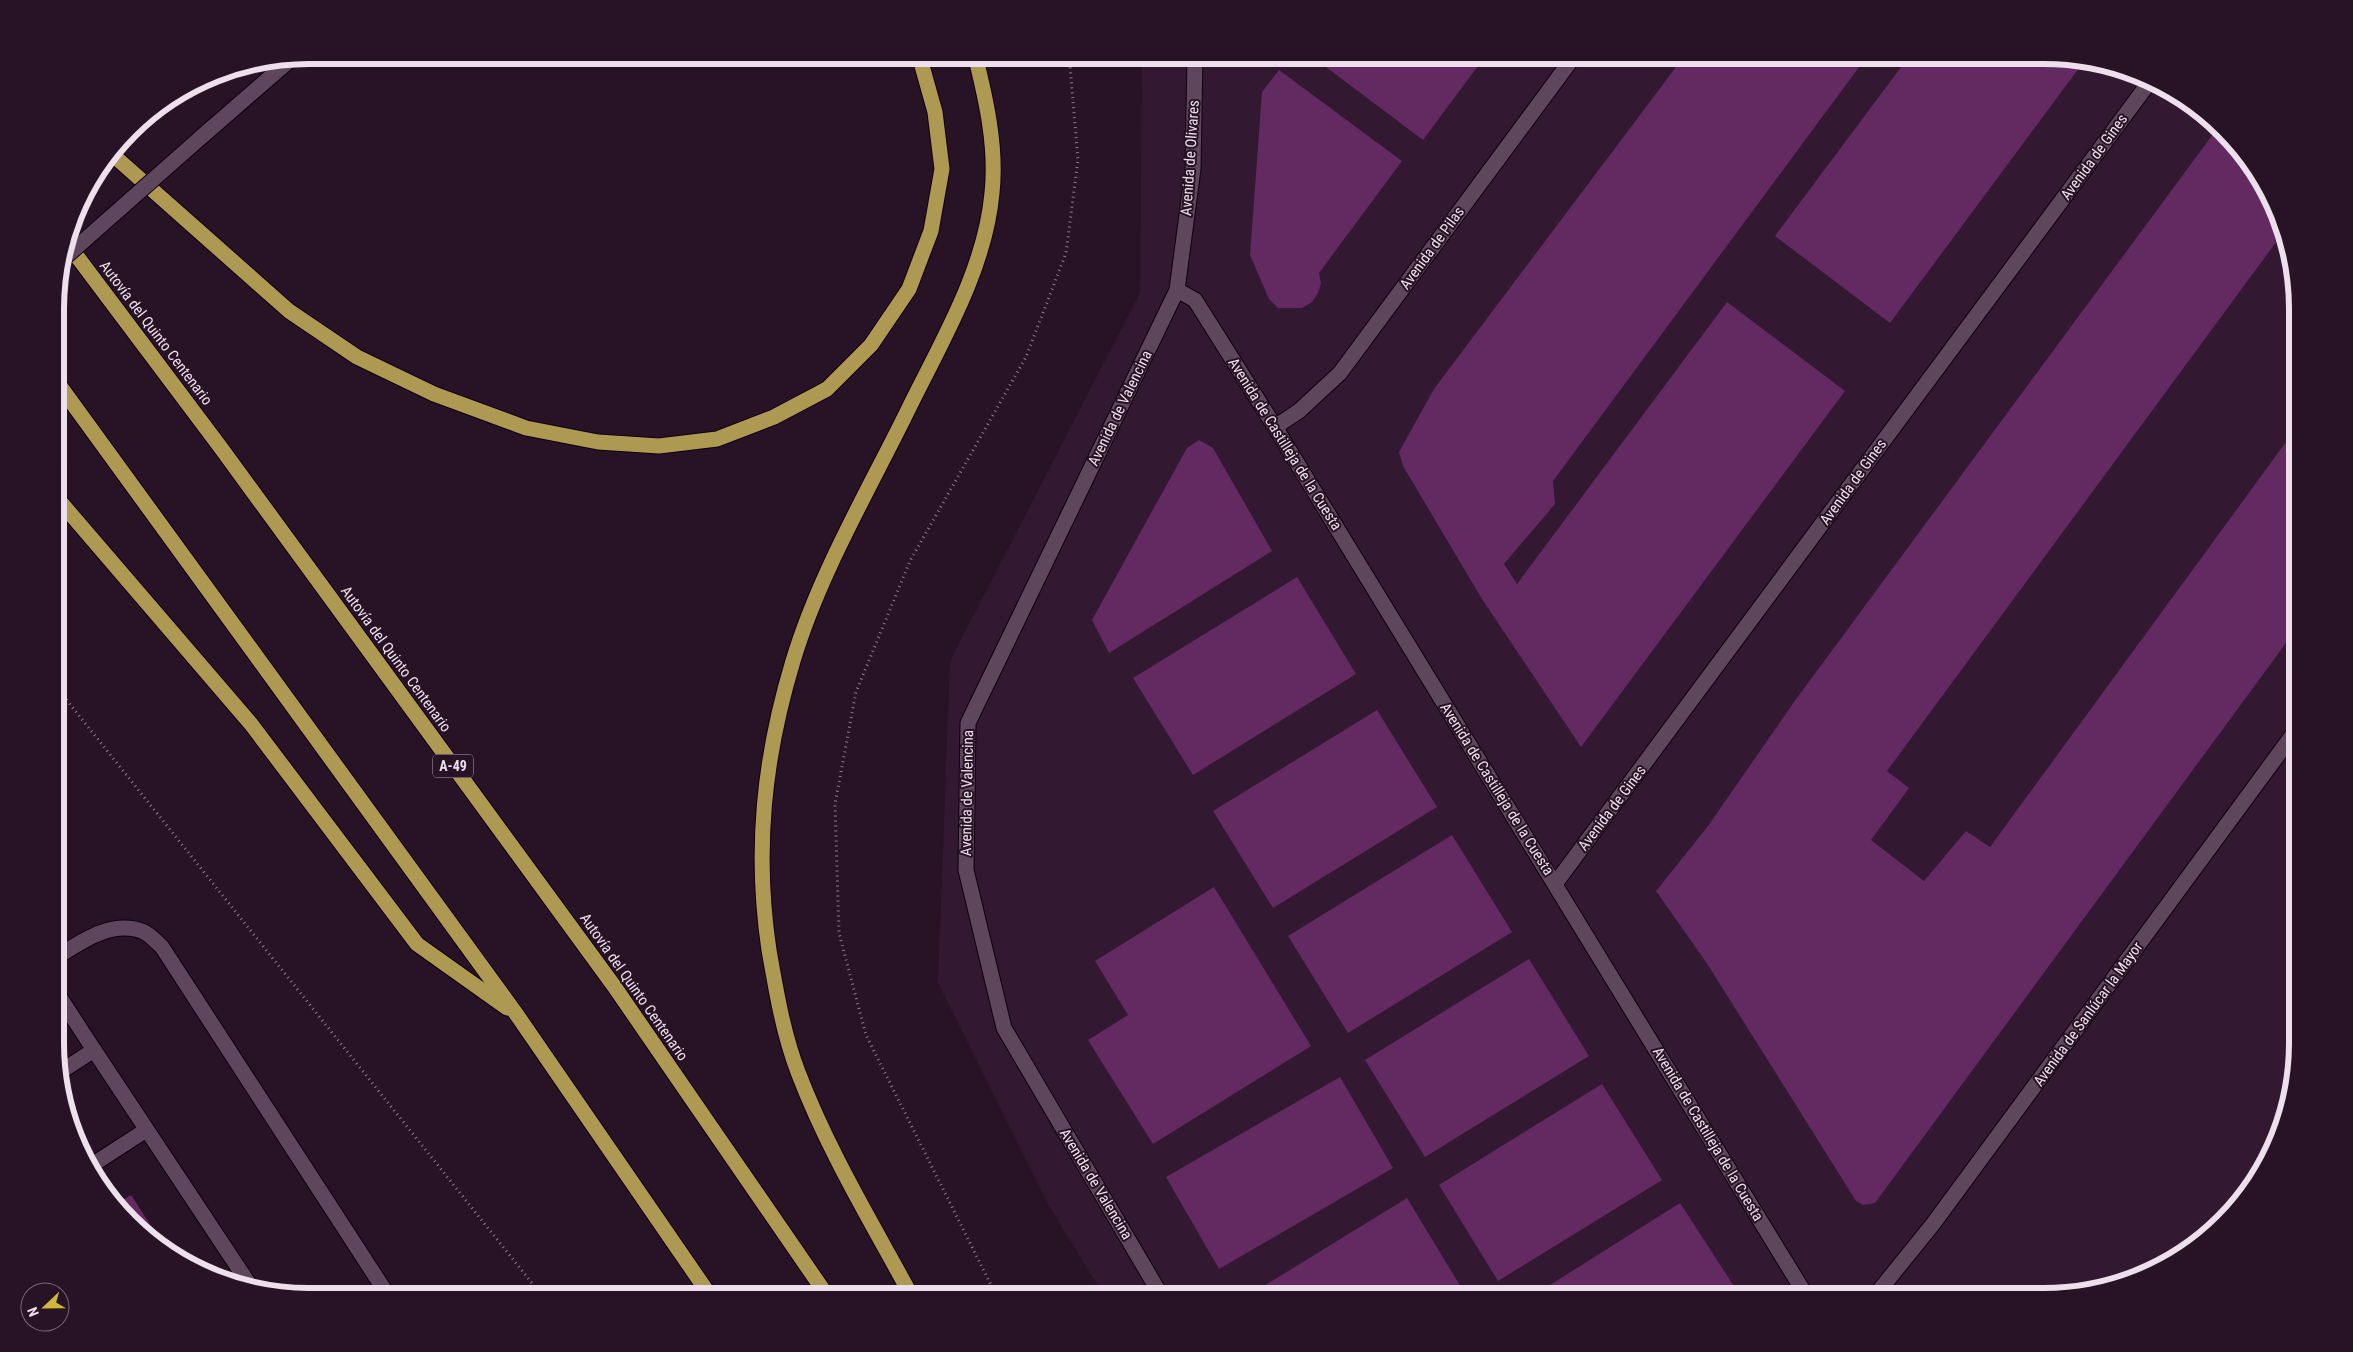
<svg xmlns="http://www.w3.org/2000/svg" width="2353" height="1352" viewBox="0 0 2353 1352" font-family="'Roboto Condensed',sans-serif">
  <rect width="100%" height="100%" fill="#281326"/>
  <path fill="#321831" d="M1142,55H2045L2110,64L2171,89L2212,118L2255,168L2285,227L2297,292V1060L2289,1109L2264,1170L2224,1223L2171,1263L2126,1284L2061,1296L1105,1297L1049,1206L938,983L950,661L1140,293Z"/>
  <g fill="#632a61">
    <path d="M1310,55H1486L1423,140Z"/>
    <path d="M1685,55H1868L1553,481L1555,504L1504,564L1517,584L1727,302L1845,391L1581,747L1482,599L1403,466L1399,452L1434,389Z"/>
    <path d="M1910,55H2045L2085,60L1890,323L1775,236Z"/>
    <path d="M1279,70L1402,161L1319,273L1321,283L1318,293L1312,302L1302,308H1278L1269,299L1250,255L1262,92Z"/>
    <path d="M2219,126L2255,168L2285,230L1887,771L1909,788L1871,840L1924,881L1966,831L1990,847L2297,427V628L1875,1203L1863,1205L1856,1201L1708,965L1656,891L1708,826L1794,702Z"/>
    <path d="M1199,440L1213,448L1272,551L1109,653L1092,620L1187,448Z"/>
    <path d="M1297,577L1356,674L1193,775L1133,678Z"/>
    <path d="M1377,710L1437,807L1273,908L1213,811Z"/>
    <path d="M1452,835L1512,932L1348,1033L1288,936Z"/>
    <path d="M1214,887L1311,1046L1153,1144L1088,1040L1128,1015L1095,961Z"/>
    <path d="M1529,959L1589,1056L1425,1157L1365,1060Z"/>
    <path d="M1340,1077L1393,1168L1219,1269L1166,1177Z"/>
    <path d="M1602,1084L1662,1180L1498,1281L1439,1185Z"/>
    <path d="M131,1195L168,1252L129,1223L115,1205Z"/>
    <path d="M1407,1198L1467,1297H1246Z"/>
    <path d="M1680,1203L1741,1297H1531Z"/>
  </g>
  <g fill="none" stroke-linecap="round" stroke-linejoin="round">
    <g stroke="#10010f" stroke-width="17">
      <g id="lane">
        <path d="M57,957C82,941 113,919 144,932C150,935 157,942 162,947L389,1297"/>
        <path d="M57,993L94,1050"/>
        <path d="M57,1074L94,1050L253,1290"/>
        <path d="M89,1167L146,1130"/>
      </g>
    </g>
    <g stroke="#10010f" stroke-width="17">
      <g id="street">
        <path d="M1177,290L1195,300L1275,427L1807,1297"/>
        <path d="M1275,427L1299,411L1340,373L1575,55"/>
        <path d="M1555,884L2151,80"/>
        <path d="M1162,1297L1004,1028L966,870L968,723L1177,290L1193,169L1195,55"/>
        <path d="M1874,1297L1933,1224L2297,729"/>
      </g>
    </g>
    <g stroke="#10010f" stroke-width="17">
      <path id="secondary" d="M199,139L291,59"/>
    </g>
    <g stroke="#10010f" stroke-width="17">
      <g id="highway">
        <path d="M113,155L289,311L357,357L434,394L526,428L598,442L659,446L717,439L774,417L827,389L871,345L909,289L931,231L942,169L935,112L919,55"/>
        <path d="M67,243L221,448L614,986L828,1297"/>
        <path d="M57,382L517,1015L711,1297"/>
        <path d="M57,498L251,724L417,944L507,1008"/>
        <path d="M912,1297C872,1223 828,1151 798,1072C783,1033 776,990 769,950C754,850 764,757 793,661C818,577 867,493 906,414C940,344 985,271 992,193C997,147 986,99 975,55"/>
      </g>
    </g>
    <g stroke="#8c7b8b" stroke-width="3" stroke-dasharray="1 4" stroke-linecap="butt">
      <path d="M57,688L543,1297"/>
      <path d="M997,1297L866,1035L839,933L835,804L856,692L910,561L1026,357L1066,253L1078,160L1069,55"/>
    </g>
    <use href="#lane" stroke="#5e465c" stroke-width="15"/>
    <use href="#street" stroke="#5e465c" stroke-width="15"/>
    <use href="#secondary" stroke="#5e465c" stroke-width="15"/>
    <use href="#highway" stroke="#ad9951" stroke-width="15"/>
    <g stroke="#10010f" stroke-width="17" stroke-linecap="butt">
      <path id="secondary-bridge" d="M62,260L199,139"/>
    </g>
    <use href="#secondary-bridge" stroke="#5e465c" stroke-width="15"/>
  </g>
  <g text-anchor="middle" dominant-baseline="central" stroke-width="4" stroke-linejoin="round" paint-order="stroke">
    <rect fill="#281326" stroke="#b2a2b1" stroke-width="1" x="433" y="754.5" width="40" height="23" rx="4"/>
    <g font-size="14" font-weight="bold" fill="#eddfec">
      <text x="453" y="766">A-49</text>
    </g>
    <g font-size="15" fill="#eddfec" stroke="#281326">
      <text transform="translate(2094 157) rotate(-54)">Avenida de Gines</text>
      <text transform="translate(1190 158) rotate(-86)">Avenida de Olivares</text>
      <text transform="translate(1432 248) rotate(-54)">Avenida de Pilas</text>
      <text transform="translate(156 333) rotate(53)">Autovía del Quinto Centenario</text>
      <text transform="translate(1120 408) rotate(-64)">Avenida de Valencina</text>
      <text transform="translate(1285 444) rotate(58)">Avenida de Castilleja de la Cuesta</text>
      <text transform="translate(1853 482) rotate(-54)">Avenida de Gines</text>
      <text transform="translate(396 659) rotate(54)">Autovía del Quinto Centenario</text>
      <text transform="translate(1497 789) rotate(58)">Avenida de Castilleja de la Cuesta</text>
      <text transform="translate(967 793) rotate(-89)">Avenida de Valencina</text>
      <text transform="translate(1612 808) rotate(-53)">Avenida de Gines</text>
      <text transform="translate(634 987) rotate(55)">Autovía del Quinto Centenario</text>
      <text transform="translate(2088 1014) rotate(-54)">Avenida de Sanlúcar la Mayor</text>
      <text transform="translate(1708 1134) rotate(59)">Avenida de Castilleja de la Cuesta</text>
      <text transform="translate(1096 1184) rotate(59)">Avenida de Valencina</text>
    </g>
  </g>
  <path d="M0 0H2353V1352H0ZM309 64H2044A245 245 0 0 1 2289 309V1043A245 245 0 0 1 2044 1288H309A245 245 0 0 1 64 1043V309A245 245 0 0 1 309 64Z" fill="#281326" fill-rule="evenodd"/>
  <path fill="none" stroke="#eddfec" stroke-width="6" d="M309 64H2044A245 245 0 0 1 2289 309V1043A245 245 0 0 1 2044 1288H309A245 245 0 0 1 64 1043V309A245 245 0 0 1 309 64Z"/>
  <g transform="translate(45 1307) rotate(248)"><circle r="24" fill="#281326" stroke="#776575"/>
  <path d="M0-4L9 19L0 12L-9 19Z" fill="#cfb837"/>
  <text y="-8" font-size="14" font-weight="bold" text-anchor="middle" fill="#eddfec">N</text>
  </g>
</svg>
